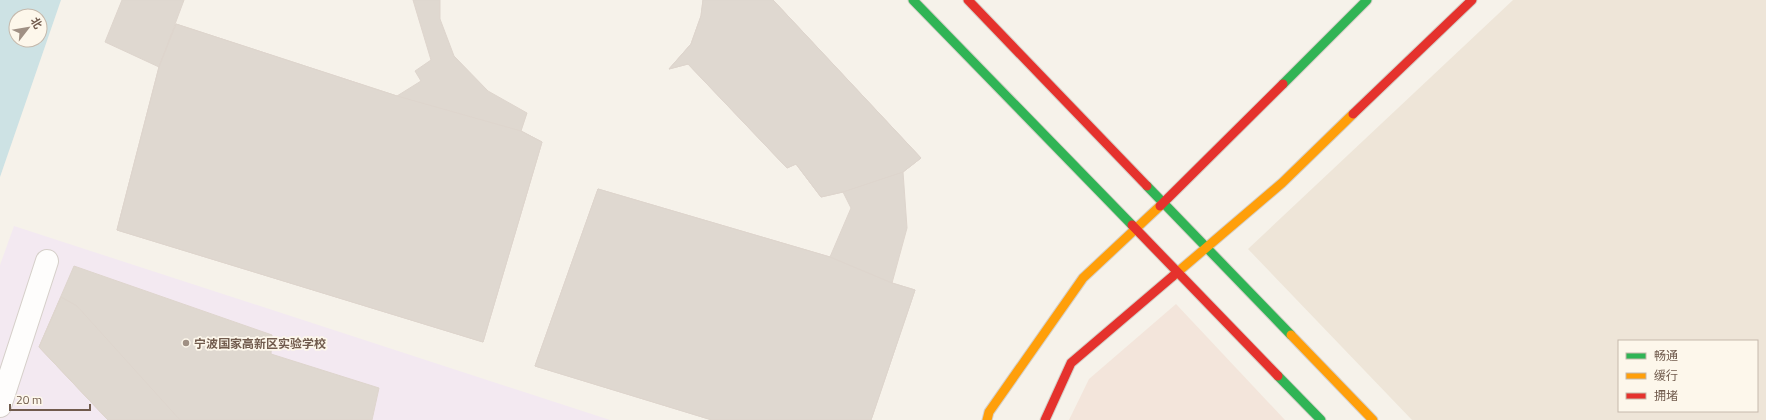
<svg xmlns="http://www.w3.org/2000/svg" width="1766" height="420" viewBox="0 0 1766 420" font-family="'Titillium Web','Noto Sans SC',sans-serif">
  <rect width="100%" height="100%" fill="#f6f2ea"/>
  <path fill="#eee5d8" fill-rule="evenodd" d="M1513,0H1766V420H1412L1248,249ZM1619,341H1757V411H1619Z"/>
  <path fill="#f3e5db" d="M1176,304L1285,420H1069L1089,379Z"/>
  <path fill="#f3e9f1" d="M14,226L610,420H0V265Z"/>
  <path fill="#cde2e4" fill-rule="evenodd" d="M0,0H61L0,177ZM16,16H40V40H16Z"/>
  <g fill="#dfd8d0" stroke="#ded5cd">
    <path d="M122,0H184L159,67L105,42Z"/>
    <path d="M413,0H440V19L454,56L488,91L527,113L521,131L542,142L483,342L117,230L159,67L176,24L397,96L421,81L415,71L431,60Z"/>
    <path d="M703,0H773L921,158L903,172L907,228L892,283L915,290L871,420H712L535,366L598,189L830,257L851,208L843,192L821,197L796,164L787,168L688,64L669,69L691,44L701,16Z"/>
    <path d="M703,0H773L921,158L903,172L843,192L821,197L796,164L787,168L688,64L669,69L691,44L701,16Z"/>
    <path d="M176,24L397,96L521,131L542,142L483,342L117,230L159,67Z"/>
    <path d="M598,189L830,257L892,283L915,290L871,420H712L535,366Z"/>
    <path d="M74,266L272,335L271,354L379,388L372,420H108L39,347Z"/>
    <path d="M61,297L77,306L180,420H108L39,347Z"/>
  </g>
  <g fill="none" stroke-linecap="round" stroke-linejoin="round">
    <g stroke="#d5cfc9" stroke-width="24">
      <path id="street" d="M0,406L47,261"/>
    </g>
    <g stroke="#d5cfc8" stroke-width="11">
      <g id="fast">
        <path d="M913,0L1132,225"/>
        <path d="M1283,84L1367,0"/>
        <path d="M1147,186L1291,335"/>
        <path d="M1278,376L1321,420"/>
      </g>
    </g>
    <g stroke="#d5cfc8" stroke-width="11">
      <g id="slow">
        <path d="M1173,276L1282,183L1353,114"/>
        <path d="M1291,335L1373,420"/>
        <path d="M987,420L989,412L1083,278L1160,206"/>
      </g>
    </g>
    <g stroke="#d5cfc8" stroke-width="11">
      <g id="jam">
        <path d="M968,0L1147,186"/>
        <path d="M1353,114L1472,0"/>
        <path d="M1160,206L1283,84"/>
        <path d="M1132,225L1278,376"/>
        <path d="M1045,420L1071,363L1173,276"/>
      </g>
    </g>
    <use href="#street" stroke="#fefdfc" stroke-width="22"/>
    <use href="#fast" stroke="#30b455" stroke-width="9"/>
    <use href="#slow" stroke="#ff9f0a" stroke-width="9"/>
    <use href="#jam" stroke="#e5322d" stroke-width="9"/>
  </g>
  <circle fill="#a09084" stroke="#fdf7eb" stroke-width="1.5" cx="186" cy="343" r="4"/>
  <g text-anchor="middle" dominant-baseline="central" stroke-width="3.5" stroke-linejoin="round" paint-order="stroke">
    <g font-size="12" font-weight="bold" fill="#715b4d" stroke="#fdf7eb" text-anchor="start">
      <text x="194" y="343">宁波国家高新区实验学校</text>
    </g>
  </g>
  <rect x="1618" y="340" width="140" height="72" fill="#fdf7eb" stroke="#c5b9ac"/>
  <rect x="1626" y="353" width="20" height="6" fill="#30b455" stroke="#c5b9ac"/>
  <text x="1654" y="360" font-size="12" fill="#715b4d">畅通</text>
  <rect x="1626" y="373" width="20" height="6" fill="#ff9f0a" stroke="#c5b9ac"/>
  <text x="1654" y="380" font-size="12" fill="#715b4d">缓行</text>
  <rect x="1626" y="393" width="20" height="6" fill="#e5322d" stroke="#c5b9ac"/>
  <text x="1654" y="400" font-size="12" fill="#715b4d">拥堵</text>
  <g transform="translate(28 28) rotate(59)"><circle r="19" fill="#fdf7eb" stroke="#c5b9ac"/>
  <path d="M0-3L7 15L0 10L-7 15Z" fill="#a09084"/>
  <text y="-6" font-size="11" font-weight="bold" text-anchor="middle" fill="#715b4d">北</text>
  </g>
  <path d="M10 404v6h80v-6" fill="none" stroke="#715b4d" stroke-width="2"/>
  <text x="16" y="404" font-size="12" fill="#715b4d" stroke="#fdf7eb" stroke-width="3" paint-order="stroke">20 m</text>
</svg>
